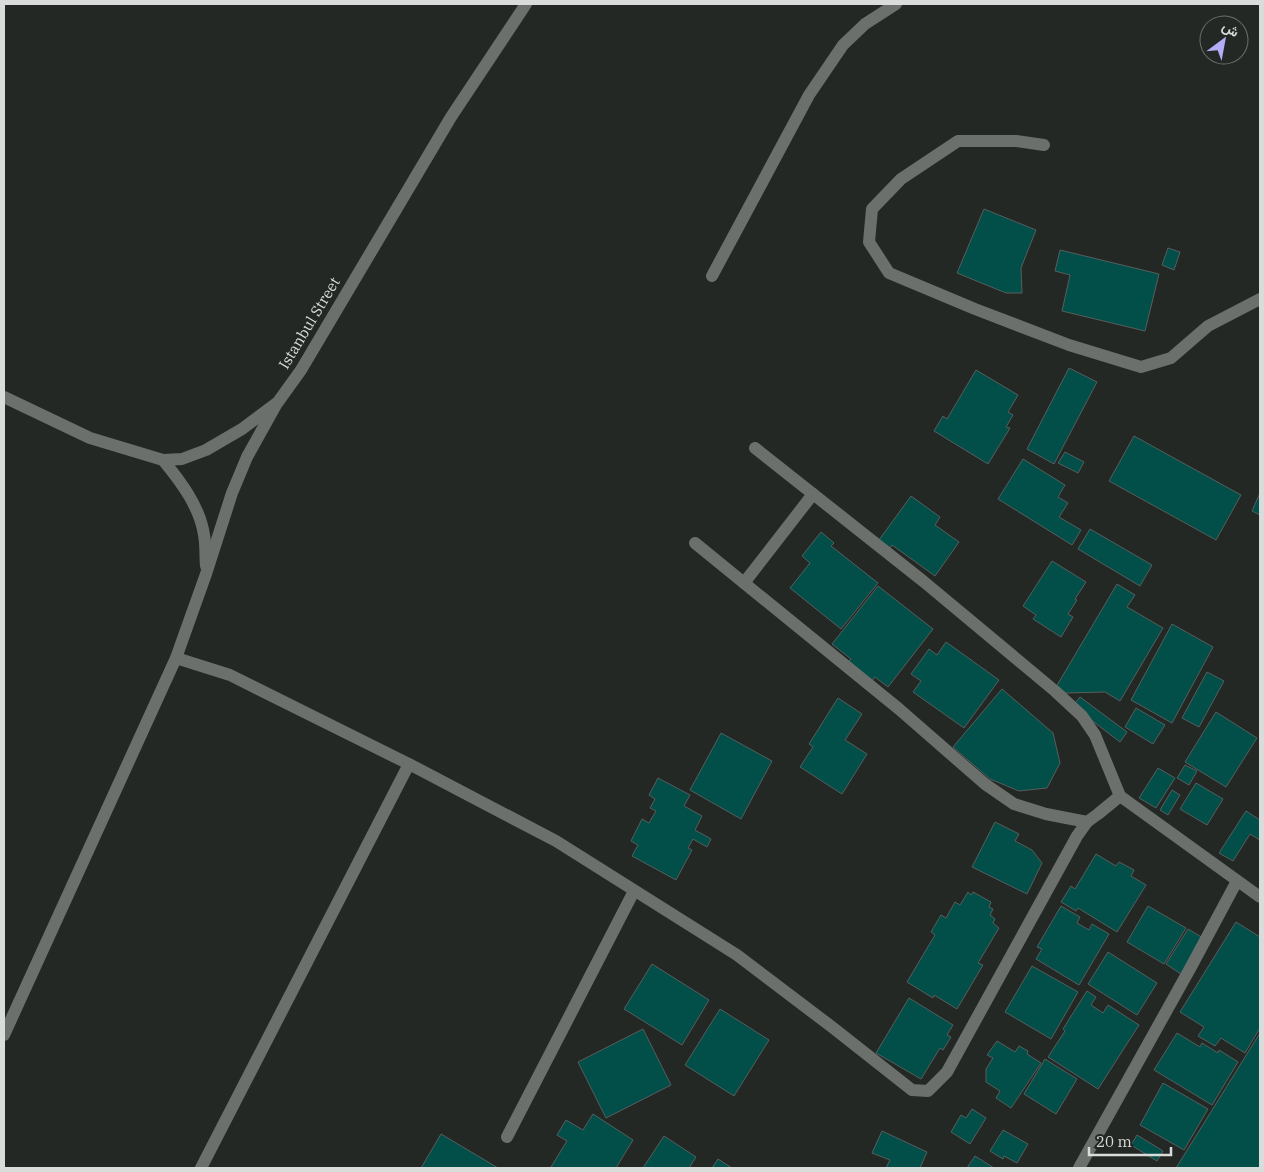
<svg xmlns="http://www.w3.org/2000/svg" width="1264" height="1172" viewBox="0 0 1264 1172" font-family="'IBM Plex Serif',Vazirmatn,serif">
  <rect width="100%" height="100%" fill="#242825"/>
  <g fill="#014f48" stroke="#575e5d">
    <path d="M984,209L1036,230L1021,268L1022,293H1006L957,273Z"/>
    <path d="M1168,248L1180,252L1174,270L1162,265Z"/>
    <path d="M1060,250L1159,274L1145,331L1062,311L1070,275L1055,271Z"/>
    <path d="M1069,368L1097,382L1054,464L1027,449Z"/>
    <path d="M976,370L1018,395L1008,412L1013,415L1006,427L1010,428L988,464L934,431L943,416L947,419Z"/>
    <path d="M1134,436L1241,495L1216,540L1109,481Z"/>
    <path d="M1065,452L1084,462L1078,473L1058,463Z"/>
    <path d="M1023,459L1065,485L1058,497L1068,503L1059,517L1081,530L1072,545L998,499Z"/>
    <path d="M1260,493V515L1252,511Z"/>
    <path d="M911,496L940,517L935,525L959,542L935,576L892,545L890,548L879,540Z"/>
    <path d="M1090,529L1152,565L1140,586L1078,549Z"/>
    <path d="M821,532L834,543L831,546L878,583L841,629L790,588L810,563L802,556Z"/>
    <path d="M1052,561L1086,582L1075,599L1077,600L1068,614L1073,617L1061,637L1033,619L1036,615L1023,606Z"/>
    <path d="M1117,584L1135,595L1127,607L1163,628L1120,701L1105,692L1066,693L1056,687Z"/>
    <path d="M878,586L933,629L888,687L875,677L871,682L847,663L851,659L832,644Z"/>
    <path d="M1172,624L1213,647L1172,723L1131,700Z"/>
    <path d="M946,642L999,680L964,728L913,692L921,681L911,674L929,649L937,655Z"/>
    <path d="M1207,672L1224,681L1199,727L1182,718Z"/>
    <path d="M1002,689L1053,733L1060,763L1047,788L1019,791L990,779L953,747Z"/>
    <path d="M1080,697L1127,732L1120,742L1073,706Z"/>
    <path d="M838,698L862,714L845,740L867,754L842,794L800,767L813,747L809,744Z"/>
    <path d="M1136,708L1165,725L1153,744L1125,727Z"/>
    <path d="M1216,712L1257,738L1226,787L1185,762Z"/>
    <path d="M721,733L772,761L741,819L690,790Z"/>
    <path d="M1185,765L1197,771L1189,785L1177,778Z"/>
    <path d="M1158,768L1175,778L1156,808L1139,798Z"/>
    <path d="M658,778L690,795L684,806L702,816L695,830L711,839L707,847L693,839L688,848L692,850L676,880L632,856L638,845L631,841L642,819L649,823L656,811L650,808L655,799L649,795Z"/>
    <path d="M1196,783L1223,799L1207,825L1180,809Z"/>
    <path d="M1172,790L1180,795L1168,815L1160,810Z"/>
    <path d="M1246,811L1260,820V840L1250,834L1233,861L1219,853Z"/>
    <path d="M995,822L1019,834L1015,841L1032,850L1042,863L1027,894L972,867Z"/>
    <path d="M1096,854L1116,866L1119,862L1134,870L1131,876L1146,885L1117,932L1078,908L1076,911L1061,902L1071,886L1075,889Z"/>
    <path d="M968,892L971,895L973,892L991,902L989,907L993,909L990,915L995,919L993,923L999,928L978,963L983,965L957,1009L934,995L933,998L907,982L935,935L931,932L941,915L946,918L955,902L960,905Z"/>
    <path d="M1061,906L1080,917L1077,923L1089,930L1092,924L1109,934L1079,985L1036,959L1042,949L1037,947Z"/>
    <path d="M1148,906L1186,928L1164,964L1127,942Z"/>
    <path d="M1236,922L1260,937V1028L1245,1053L1221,1038L1215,1046L1198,1036L1204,1027L1180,1012Z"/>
    <path d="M1188,929L1203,938L1181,974L1166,964Z"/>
    <path d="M1108,952L1157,983L1137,1015L1088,984Z"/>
    <path d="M652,964L709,1000L682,1045L624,1009Z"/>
    <path d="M1032,966L1078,992L1051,1039L1005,1012Z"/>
    <path d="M1087,991L1096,997L1091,1005L1103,1013L1108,1005L1139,1025L1098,1089L1048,1057L1065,1031L1063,1029Z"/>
    <path d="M909,998L953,1025L947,1035L951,1037L943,1050L940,1048L921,1079L876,1053Z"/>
    <path d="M720,1009L769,1040L734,1096L685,1065Z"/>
    <path d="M643,1029L671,1085L606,1118L578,1062Z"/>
    <path d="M1177,1033L1200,1047L1202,1043L1218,1053L1219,1050L1238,1062L1212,1105L1154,1070Z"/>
    <path d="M1260,1033V1168H1176Z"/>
    <path d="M997,1041L1015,1052L1019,1046L1028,1051L1027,1054L1041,1063L1011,1108L996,1098L1000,1091L986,1082V1069L993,1058L987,1055Z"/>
    <path d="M1045,1059L1077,1079L1056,1114L1024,1094Z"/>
    <path d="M1163,1083L1208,1109L1184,1150L1140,1125Z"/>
    <path d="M972,1109L986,1118L970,1144L951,1132L961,1115L966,1118Z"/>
    <path d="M593,1114L633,1140L616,1168H553L551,1167L567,1141L557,1135L566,1120L583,1130Z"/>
    <path d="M1003,1130L1028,1144L1017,1163L1004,1156L1003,1159L990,1151Z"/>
    <path d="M882,1131L927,1152L920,1168H886L890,1160L872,1153Z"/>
    <path d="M441,1134L498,1168H421Z"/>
    <path d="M1137,1135L1163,1151L1157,1161L1131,1145Z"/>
    <path d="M664,1136L696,1157L689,1168H643Z"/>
    <path d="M975,1156L994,1168H967Z"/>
    <path d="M718,1159L732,1168H712Z"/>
  </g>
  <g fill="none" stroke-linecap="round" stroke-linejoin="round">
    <g stroke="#6b706d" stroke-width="12">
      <path d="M1044,145L1016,141H958L901,179L872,209L869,242L889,273L975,309L1069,345L1141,367L1171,358L1208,326L1260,299"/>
      <path d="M712,276L809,95L843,45L865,24L896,4"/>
      <path d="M755,448L923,581L1055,691L1082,716L1095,735L1120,796L1260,897"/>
      <path d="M163,460C181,482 200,507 204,535C206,545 205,556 206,566"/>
      <path d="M695,543L899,709L985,784L1014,804L1046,814L1087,822"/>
      <path d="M744,583L813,494"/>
      <path d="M176,658L230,675L409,764L201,1168"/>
      <path d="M409,764L556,841L737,955L832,1027L912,1090L928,1091L947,1072L1077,836L1087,822L1098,814L1120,796"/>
      <path d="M4,1035L176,658L206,574L232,493L247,457L277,403"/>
      <path d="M507,1137L634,891"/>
      <path d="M1079,1168L1192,965L1237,881"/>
    </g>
    <path stroke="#6b706d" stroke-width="12" d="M4,397L90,438L163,460L182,459L206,450L242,429L278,402L301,370L451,117L526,4"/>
  </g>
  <g text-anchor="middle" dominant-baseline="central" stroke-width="5" stroke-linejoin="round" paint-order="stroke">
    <g font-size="15" fill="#d9dcda" stroke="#242825">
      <text transform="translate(309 323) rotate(-59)">Istanbul Street</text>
    </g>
  </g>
  <rect width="1264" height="1172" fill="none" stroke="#d9dcda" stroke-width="10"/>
  <g transform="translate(1224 40) rotate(32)"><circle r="24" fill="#242825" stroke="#6c706d"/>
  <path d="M0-4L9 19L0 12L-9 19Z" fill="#b5acf8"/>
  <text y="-8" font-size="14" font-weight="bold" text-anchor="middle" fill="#d9dcda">ش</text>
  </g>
  <path d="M1089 1147v8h82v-8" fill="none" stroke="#d9dcda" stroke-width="2.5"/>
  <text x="1096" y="1147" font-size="15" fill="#d9dcda" stroke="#242825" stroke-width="4" paint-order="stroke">20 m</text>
</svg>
